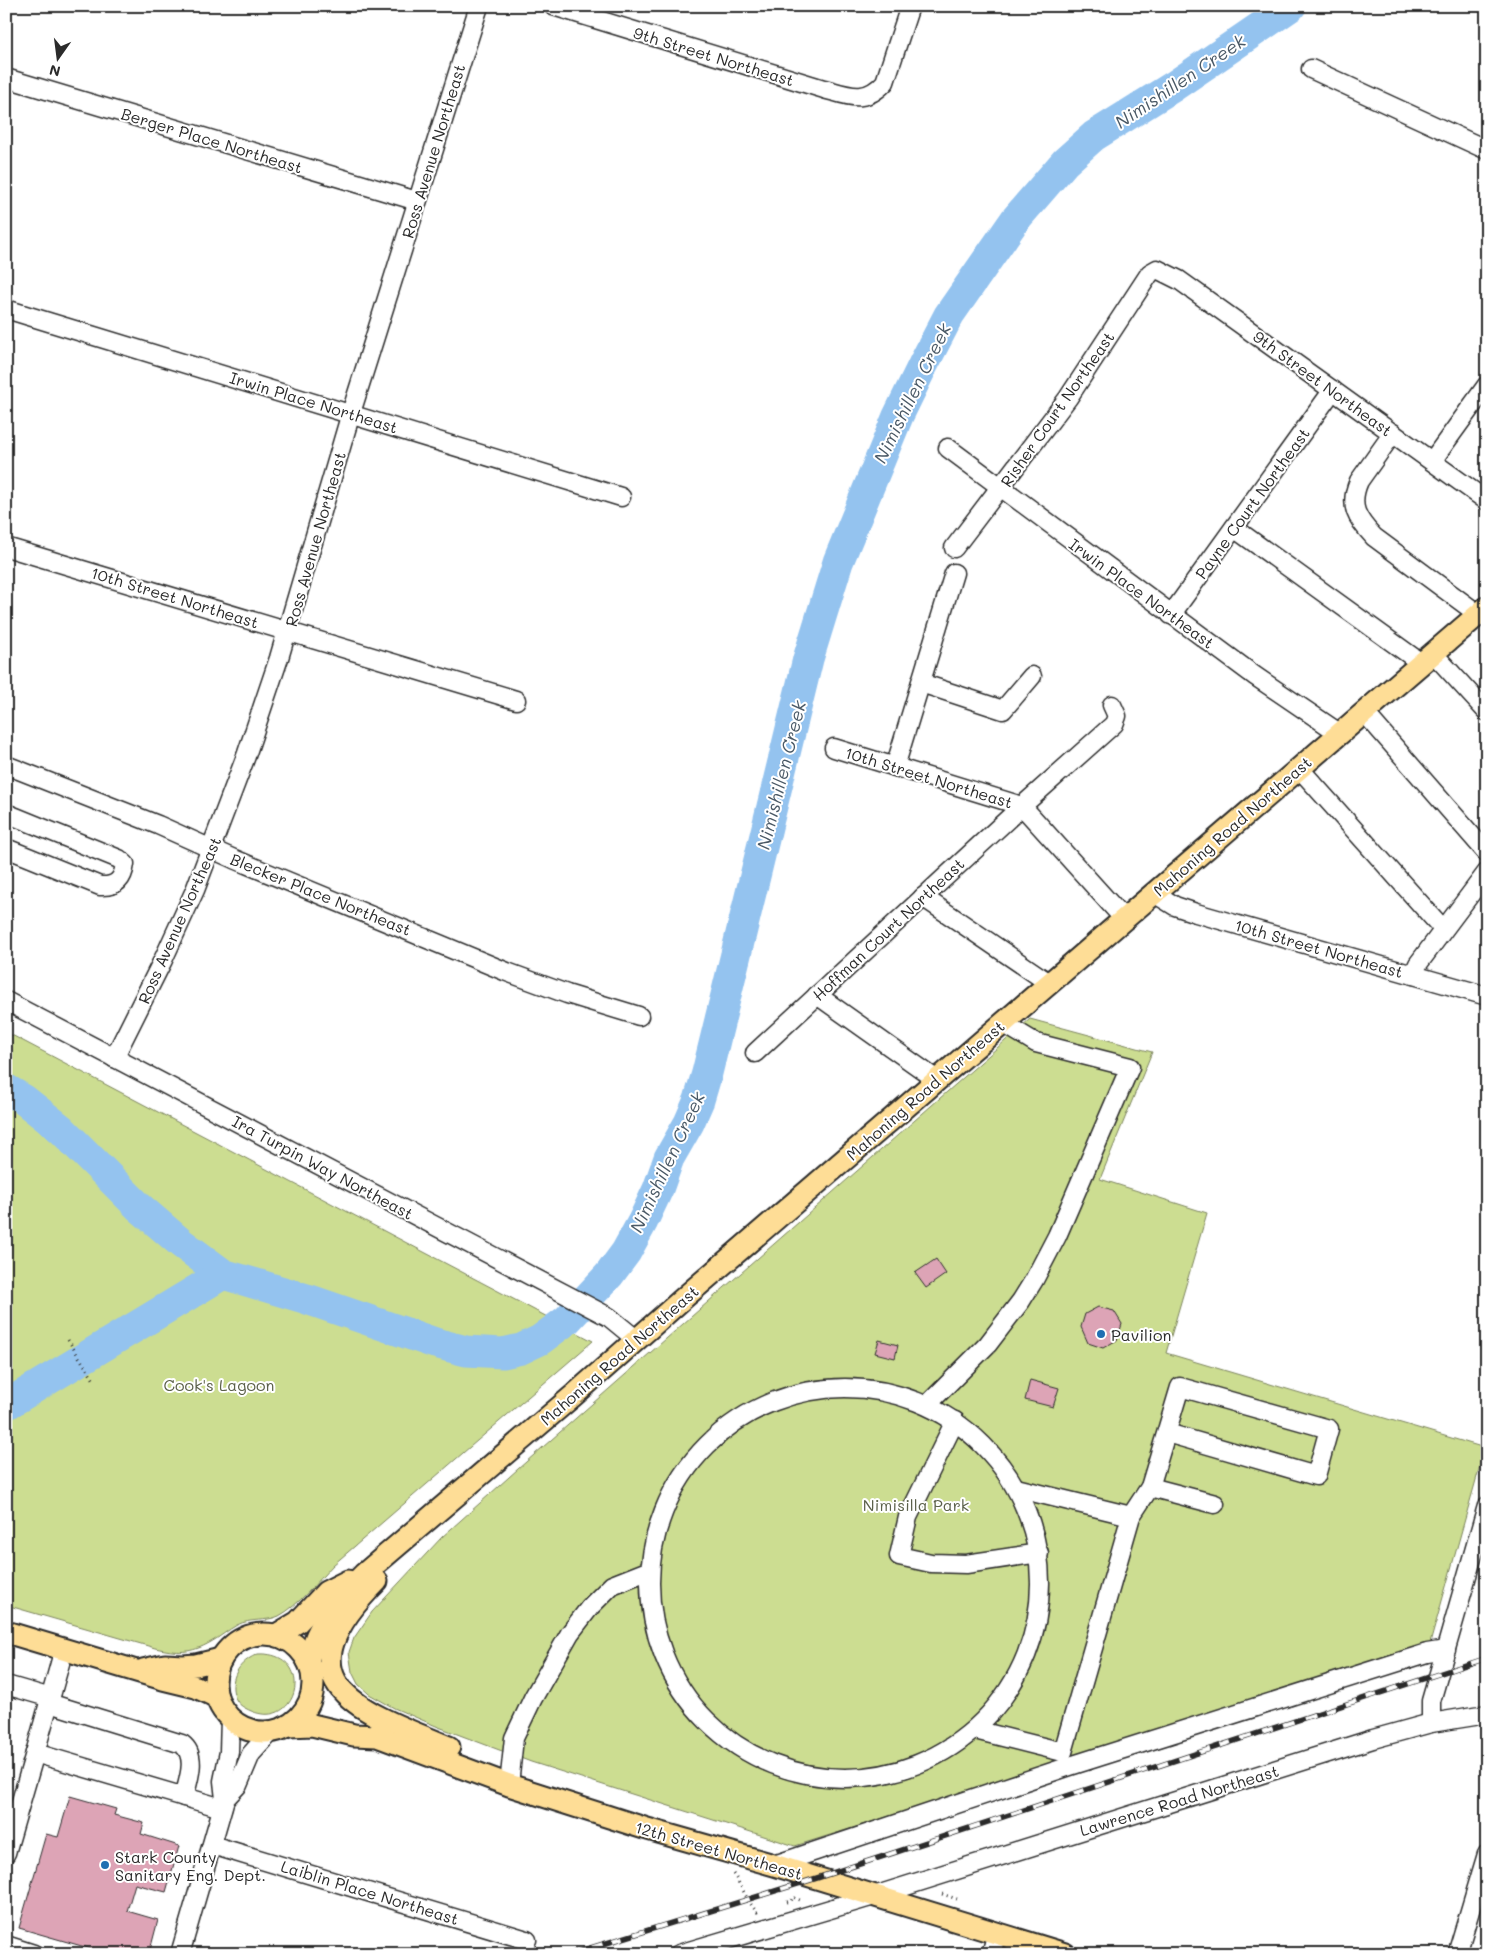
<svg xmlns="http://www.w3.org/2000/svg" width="1493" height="1960" viewBox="0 0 1493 1960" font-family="Mali,sans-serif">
  <rect width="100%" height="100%" fill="#fff"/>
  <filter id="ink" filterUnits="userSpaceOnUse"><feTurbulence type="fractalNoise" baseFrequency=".02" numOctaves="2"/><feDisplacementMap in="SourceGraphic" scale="10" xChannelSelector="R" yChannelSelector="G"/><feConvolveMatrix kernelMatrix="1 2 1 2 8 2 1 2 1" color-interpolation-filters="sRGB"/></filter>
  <g filter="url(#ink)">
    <g fill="#ccdd91" stroke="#7c845e">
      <path d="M1030,1019L1152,1052L1100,1179L1207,1213L1166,1353L1485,1448L1429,1647L795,1846L531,1762L436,1726L394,1708L369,1694L358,1684L352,1672L349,1652L354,1638L372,1612L442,1537L518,1469Z"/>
      <path d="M6,1032L593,1341L333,1565C318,1581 298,1606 279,1616C266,1622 251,1618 237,1625C228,1630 220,1637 211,1642C190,1654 178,1653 155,1648L6,1605Z"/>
      <path d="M258,1654C318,1651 299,1738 245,1708C237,1704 234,1697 233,1689C232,1672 243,1660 258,1654Z"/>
    </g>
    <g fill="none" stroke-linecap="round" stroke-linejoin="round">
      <g stroke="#94c3ef" stroke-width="31">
        <path d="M6,1089L23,1099L61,1129L139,1207L181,1243L223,1274L307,1299L435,1343L466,1351L503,1353L521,1349L540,1340L567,1320L609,1275L626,1252L643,1221L658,1189L669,1158L689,1123L699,1100L707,1073L808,659L838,562L898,416L923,365L949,315L1015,220L1065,162L1094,136L1174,86L1291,6"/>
        <path d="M6,1405L223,1274"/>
      </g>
    </g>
    <g fill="#dda4b6" stroke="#2b2b2b">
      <path d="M936,1259L946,1274L926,1288L915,1273Z"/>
      <path d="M1098,1307L1114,1311L1122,1324L1117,1340L1103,1348L1088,1343L1081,1327L1085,1314Z"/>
      <path d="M879,1340L898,1345L895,1358L875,1353Z"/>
      <path d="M1030,1380L1059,1388L1053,1407L1025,1400Z"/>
      <path d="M70,1796L116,1809L114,1815L144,1823L141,1834L179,1846L166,1892L135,1884L127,1911L158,1920L149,1954H90L92,1949L19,1928L46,1834L58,1837Z"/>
    </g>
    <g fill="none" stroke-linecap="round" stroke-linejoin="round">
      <g stroke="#2b2b2b" stroke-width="21">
        <g id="minor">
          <path d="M553,6L824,89C850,96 865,104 885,82L910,6"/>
          <path d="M1311,69L1487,150"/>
          <path d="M6,78L417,201"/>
          <path d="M6,309L621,497"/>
          <path d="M1393,433L1359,481C1348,506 1357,519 1374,537L1478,614"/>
          <path d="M948,448L1255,676L1339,733"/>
          <path d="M1432,461L1487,385"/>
          <path d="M1234,528L1421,663"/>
          <path d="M6,547L516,700"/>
          <path d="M954,548L1068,398L1150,273L1157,269L1179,280L1487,501"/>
          <path d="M1171,615L1333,390"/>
          <path d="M1433,653L1487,712"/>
          <path d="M921,683L1003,710L1032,676"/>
          <path d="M1364,712L1487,853"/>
          <path d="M834,748L1022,806L1124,919"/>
          <path d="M6,765L158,825L234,859L507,972L567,994L639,1016"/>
          <path d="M895,767L954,573"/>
          <path d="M1299,768L1443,929"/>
          <path d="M6,813L119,859L125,864C123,880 116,887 100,886L6,848"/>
          <path d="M1154,893L1175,906L1196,913L1487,996"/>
          <path d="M923,897L1049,983"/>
          <path d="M1413,975L1418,964L1487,872"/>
          <path d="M817,995L937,1080"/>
          <path d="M6,1001L609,1317L637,1340"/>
          <path d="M755,1053L1022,806L1114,724L1117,716L1112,705"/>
          <path d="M114,1058L163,960L195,890L246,756L279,658L351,413L479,6"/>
          <circle cx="845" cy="1583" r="195"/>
          <path d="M927,1405L988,1344L1021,1301L1034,1280L1057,1236L1130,1067L1036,1043L1003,1023"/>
          <path d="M955,1421L908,1517L899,1556L931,1563L966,1564L1039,1553"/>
          <path d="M1150,1487L1215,1504"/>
          <path d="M1016,1488L1131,1516"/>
          <path d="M64,1649L35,1753L222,1808"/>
          <path d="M6,1685L51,1698"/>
          <path d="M49,1703L182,1744C198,1756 188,1781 184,1797"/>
          <path d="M1431,1723V1701L1487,1506"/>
          <path d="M975,1730L1063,1752L1131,1516L1150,1487L1180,1387L1329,1429L1316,1476L1167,1433"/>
          <path d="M509,1785L514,1738L533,1698L570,1633L590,1607L612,1585L650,1570"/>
          <path d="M225,1799L223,1781L229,1752L230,1718"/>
          <path d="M212,1845L527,1940"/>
          <path d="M6,1853L35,1753"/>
          <path d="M774,1865L1070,1766L1427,1653L1446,1650"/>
          <path d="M6,1945L34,1954"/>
          <path d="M180,1954L225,1799L238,1785L251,1754L271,1732"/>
          <path d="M679,1954L874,1896L1373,1739L1431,1723L1487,1714"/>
          <path d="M991,1954L997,1933"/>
          <path d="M1457,1954L1487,1854"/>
        </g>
      </g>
      <g stroke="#2b2b2b" stroke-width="25">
        <g id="major">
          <path d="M377,1581C276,1682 356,1710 449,1747"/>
          <path d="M6,1632L163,1679L196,1687L217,1697"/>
          <circle cx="264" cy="1683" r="49"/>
          <path d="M276,1635L298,1622L326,1592L348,1581"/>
          <path d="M308,1661C318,1621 336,1602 364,1574L574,1395L686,1296L1487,607"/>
          <path d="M143,1670L165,1665L183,1666L196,1665L221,1659"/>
          <path d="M289,1726L312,1725L354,1735L377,1736L509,1785L644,1828L774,1865L1065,1954"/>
        </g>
      </g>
      <g stroke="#2b2b2b" stroke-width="3" stroke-dasharray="1 4" stroke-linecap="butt">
        <path d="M68,1340L94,1380"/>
        <path d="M733,1874C742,1886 747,1901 757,1912L760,1911"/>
        <path d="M942,1894L957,1899"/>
        <path d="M787,1902L791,1901L793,1897L800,1900"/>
      </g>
      <use href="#minor" stroke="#fff" stroke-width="18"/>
      <use href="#major" stroke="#fedd96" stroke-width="21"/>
      <g stroke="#2b2b2b" stroke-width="5.5">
        <path id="rail" d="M571,1954L817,1878L1487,1658"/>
      </g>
      <use href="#rail" stroke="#fff" stroke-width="4" stroke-dasharray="11" stroke-linecap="butt"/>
    </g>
  </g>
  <g fill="#1f6fb2" stroke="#fff" stroke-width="2">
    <circle cx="1101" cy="1334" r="5"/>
    <circle cx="105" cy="1865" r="5"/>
  </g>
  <g text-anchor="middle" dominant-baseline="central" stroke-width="4" stroke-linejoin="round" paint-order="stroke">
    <g font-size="16" fill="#2b2b2b" stroke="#fff">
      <text transform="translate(714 56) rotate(17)">9th Street Northeast</text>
      <text transform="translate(212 140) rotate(17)">Berger Place Northeast</text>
      <text transform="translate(433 151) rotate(-73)">Ross Avenue Northeast</text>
      <text transform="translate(1323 383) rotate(36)">9th Street Northeast</text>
      <text transform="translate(314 402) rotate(17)">Irwin Place Northeast</text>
      <text transform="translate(1057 409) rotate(-55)">Risher Court Northeast</text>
      <text transform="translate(1252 503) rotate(-54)">Payne Court Northeast</text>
      <text transform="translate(315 539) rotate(-74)">Ross Avenue Northeast</text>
      <text transform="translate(1142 593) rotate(36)">Irwin Place Northeast</text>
      <text transform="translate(175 597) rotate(17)">10th Street Northeast</text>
      <text transform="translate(929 777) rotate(17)">10th Street Northeast</text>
      <text transform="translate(1232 826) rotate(-41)">Mahoning Road Northeast</text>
      <text transform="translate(321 894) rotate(22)">Blecker Place Northeast</text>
      <text transform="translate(179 920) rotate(-66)">Ross Avenue Northeast</text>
      <text transform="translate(888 929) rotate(-43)">Hoffman Court Northeast</text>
      <text transform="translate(1319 948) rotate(16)">10th Street Northeast</text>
      <text transform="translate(925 1090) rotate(-41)">Mahoning Road Northeast</text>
      <text transform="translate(323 1167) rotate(28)">Ira Turpin Way Northeast</text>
      <text transform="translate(619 1355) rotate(-41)">Mahoning Road Northeast</text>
      <text transform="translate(1179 1800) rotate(-17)">Lawrence Road Northeast</text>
      <text transform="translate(719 1850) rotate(16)">12th Street Northeast</text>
      <text transform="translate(370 1892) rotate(17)">Laiblin Place Northeast</text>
    </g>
    <g font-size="16" fill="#2b2b2b" stroke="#fff" text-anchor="start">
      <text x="1111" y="1334">Pavilion</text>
      <text x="115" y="1856">Stark County<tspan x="115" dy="18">Sanitary Eng. Dept.</tspan></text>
    </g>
    <g font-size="16" fill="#5b604a" stroke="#fff">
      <text x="219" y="1384">Cook's Lagoon</text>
      <text x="916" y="1504">Nimisilla Park</text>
    </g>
    <g font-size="18" font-style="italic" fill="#4a5966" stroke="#fff">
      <text transform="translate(1180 81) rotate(-34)">Nimishillen Creek</text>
      <text transform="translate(912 393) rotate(-64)">Nimishillen Creek</text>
      <text transform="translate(781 775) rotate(-76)">Nimishillen Creek</text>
      <text transform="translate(667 1162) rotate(-65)">Nimishillen Creek</text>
    </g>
  </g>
  <rect width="1493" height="1960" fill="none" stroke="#fff" stroke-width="25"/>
  <rect x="12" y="12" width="1468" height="1935" fill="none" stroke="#2b2b2b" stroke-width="2" filter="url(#ink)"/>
  <g transform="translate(58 58) rotate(194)" stroke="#ffffff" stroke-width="4" paint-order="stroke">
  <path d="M0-4L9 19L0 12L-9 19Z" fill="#2b2b2b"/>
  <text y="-8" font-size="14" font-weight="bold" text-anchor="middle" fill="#2b2b2b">N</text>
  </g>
</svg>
